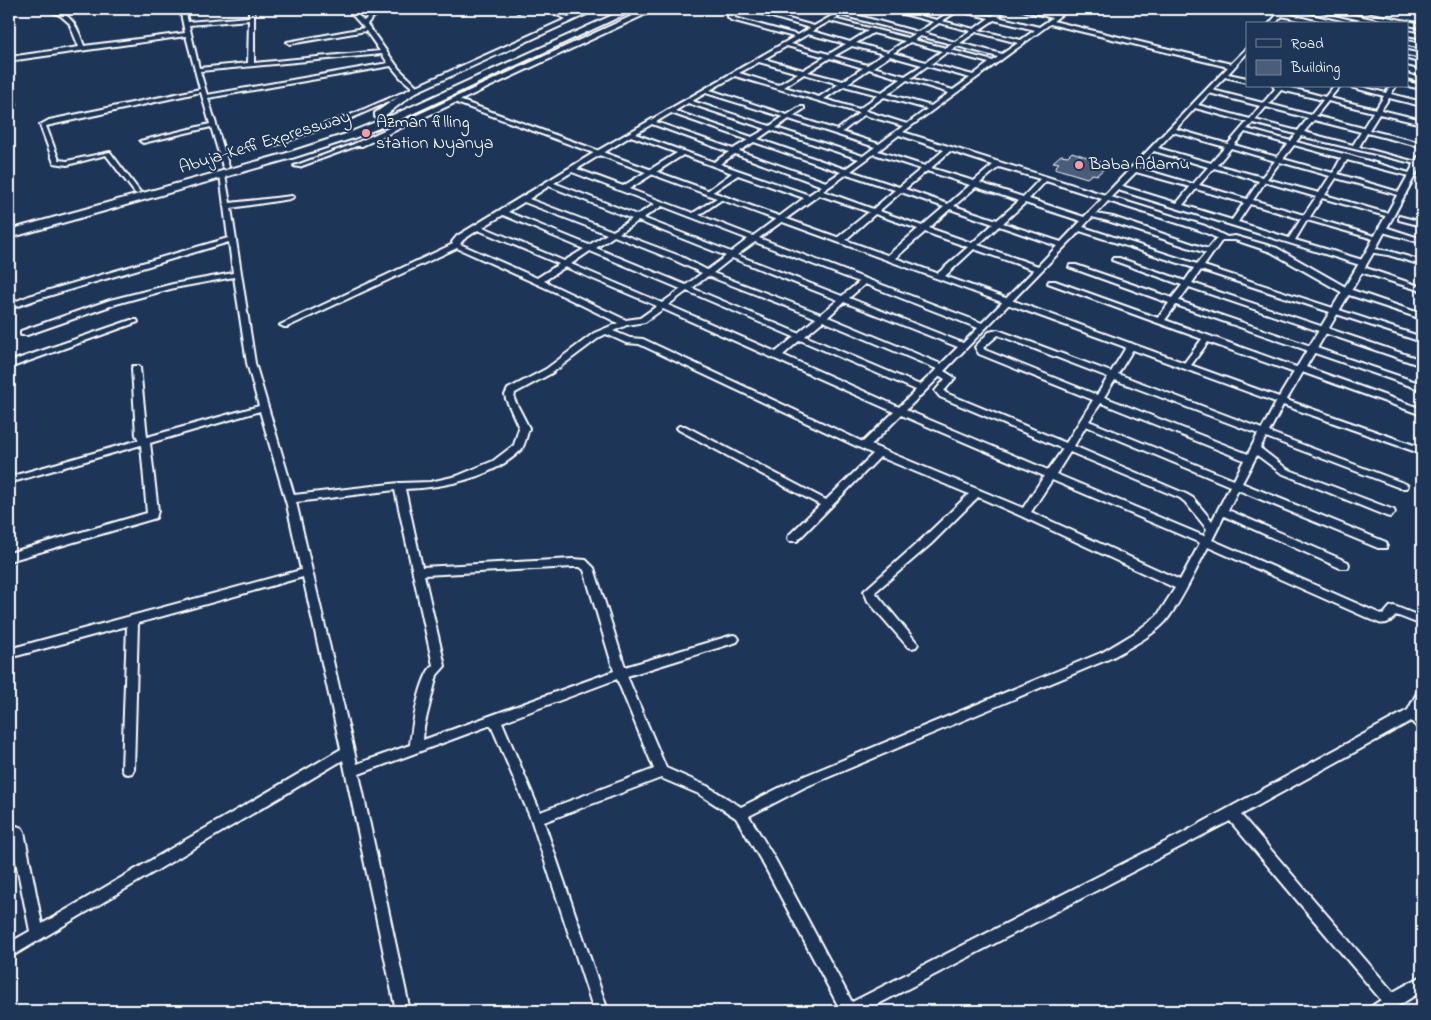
<svg xmlns="http://www.w3.org/2000/svg" width="1431" height="1020" viewBox="0 0 1431 1020" font-family="'Indie Flower',sans-serif">
  <rect width="100%" height="100%" fill="#1d3557"/>
  <filter id="ink" filterUnits="userSpaceOnUse"><feTurbulence type="fractalNoise" baseFrequency=".02" numOctaves="2"/><feDisplacementMap in="SourceGraphic" scale="10" xChannelSelector="R" yChannelSelector="G"/><feConvolveMatrix kernelMatrix="1 2 1 2 8 2 1 2 1" color-interpolation-filters="sRGB"/></filter>
  <g filter="url(#ink)">
    <path fill="#4a5d79" stroke="#fff" d="M1072,152L1104,163L1100,167L1105,168L1097,175L1092,174L1087,178L1054,168L1059,163L1053,162L1061,155L1068,156Z"/>
    <g fill="none" stroke-linecap="round" stroke-linejoin="round">
      <g stroke="#fff" stroke-width="4">
        <g id="minor">
          <path d="M47,9C69,9 78,27 84,46L185,33L180,9H185L188,22L249,17V9H254V63L380,51L366,31L290,44L287,42L364,28L347,9H352L364,21C371,13 382,9 393,9L373,17L367,24L399,69L419,88L352,118L270,147L267,145L268,144L348,116L413,88L401,78L391,66L208,98L229,167L226,169L223,167L211,127L143,143L140,141L210,124L201,92L46,126L59,160L67,161L110,152L140,192L137,194L135,193L106,155L67,165L54,163L40,125L49,120L200,89L186,36L9,61V57L79,47L69,23L61,16ZM249,20L248,63L199,68L189,25ZM382,54L388,63L207,95L200,71Z"/>
          <path d="M517,9H527L518,12L515,10Z"/>
          <path d="M541,9H548L574,19L569,20Z"/>
          <path d="M744,9H752L814,26L844,9H849L845,12L918,32L934,22L884,9H892L937,20L954,9H962L992,16L1003,9H1008L998,17L1039,27L1052,18L1019,9H1027L1055,15L1064,9H1069L1053,21L1231,64L1247,48V53L1228,74L1247,78V82L1225,77L1212,90L1263,103L1275,89L1273,86H1284L1325,97L1334,86H1340L1330,98L1376,109L1384,96L1347,86H1358L1386,93L1390,86H1396L1391,94L1422,102V106L1389,98L1381,110L1422,120V124L1379,114L1369,130L1422,143V147L1367,133L1359,147L1420,163V165L1301,136L1296,142L1348,155L1416,175L1413,177L1347,160L1338,174L1406,194L1402,196L1336,178L1325,195L1393,215L1389,217L1322,198L1310,217L1381,238L1377,240L1307,220L1295,240L1366,261V265H1360L1118,190L1111,197L1205,226L1227,237L1235,236L1277,248L1349,289L1422,314V319L1343,293L1271,252L1235,240H1222L1204,266L1422,337V342L1201,270L1192,283L1422,360V366L1189,287L1179,301L1422,384V390L1176,305L1165,320L1296,367L1300,365L1303,366L1422,409V415L1302,372L1298,374L1295,373L1208,342L1189,368H1183L1182,366L1202,339L1048,283L1049,281H1055L1158,318L1169,303L1069,267L1070,265H1076L1172,298L1182,285L1112,260L1113,258H1119L1185,281L1194,268L1080,231L944,371L955,378L944,391L946,393L1066,443L1093,400L979,354L975,347L989,332L998,330L1111,372L1128,344L1131,343L1135,346L1118,374L1262,429L1277,401L1281,398L1422,448V454L1283,405L1269,432L1406,484L1408,486L1406,488H1400L1266,437L1260,448L1287,469L1394,510L1395,513L1390,517L1386,516L1281,473L1257,455L1242,483L1386,542L1387,545L1386,548H1378L1238,490L1228,510L1348,562L1349,565L1348,568H1340L1224,516L1212,540L1383,615L1390,607L1394,606L1422,617V625L1396,615C1392,621 1386,625 1379,623L1208,547C1195,571 1183,599 1166,621C1154,635 1127,649 1111,658L805,787L749,816L775,859L852,1002L1183,833L1408,710L1418,691L1422,689V705L1419,713L1422,716V729L1418,728L1411,721L1241,815L1393,992L1422,976V991L1390,1011H1370L1372,1006L1381,1000L1230,821L865,1011H841L765,867L736,818L699,794L661,778L544,822L608,1011H594L531,819L491,725L359,774L410,1011H396L343,760L9,958V943L30,931L10,832L12,828L17,826L22,828L24,832L42,924L341,749L303,577L138,623L134,769L132,773L128,774L124,773L122,769L127,626L9,658V649L301,570L287,505L260,411L150,443L158,511L156,518L9,561V553L147,513L141,445L9,483V477L139,440L136,435L132,368L133,366H139L140,368L147,437L259,406L247,363L234,277L174,288L116,304L27,335H21V331L110,300L173,284L233,273L229,242L35,300L9,309V304L29,296L228,238L220,174L225,175L230,203L292,196L294,197L290,199L231,208L255,363L294,495L399,483L430,482L457,476L493,461L514,445L519,428L506,399L505,395L508,389L546,369L594,333L618,323L557,293L457,248L287,327H284L280,325L453,244L452,242L457,236L597,151L794,37L731,20L728,17L729,10H733L735,18L798,35L810,28ZM958,11L989,18L974,29L942,21ZM841,15L915,34L908,38L834,19ZM994,20L1035,30L1021,40L979,30ZM830,21L868,31L850,42L812,31ZM939,23L971,31L955,42L924,33ZM1050,24L1228,67L1105,195L903,132ZM976,32L1018,43L1002,54L960,43ZM873,33L905,41L888,52L856,43ZM808,34L846,44L829,54L791,44ZM920,36L952,44L946,48L914,40ZM910,42L942,51L926,62L893,53ZM787,46L825,57L803,70L764,59ZM852,46L884,54L867,65L834,56ZM957,46L998,57L993,61L951,50ZM947,52L989,63L973,75L931,64ZM890,56L922,65L905,76L873,67ZM830,58L863,68L843,81L808,72ZM759,62L798,73L778,85L739,73ZM927,66L970,78L953,90L911,78ZM869,69L901,79L882,92L848,83ZM804,74L839,84L819,97L784,87ZM735,76L859,113L837,130L793,116L804,109V107H800L787,115L710,90ZM907,80L949,93L931,106L888,94ZM844,86L878,95L859,109L824,99ZM1281,90L1323,100L1311,115L1269,104ZM706,93L783,117L770,126L692,101ZM1209,93L1260,106L1250,119L1198,105ZM884,97L927,109L907,124L866,111L865,110ZM1328,101L1373,112L1363,128L1316,116ZM688,103L766,129L752,137L675,111ZM1266,107L1308,118L1298,131L1255,120ZM1195,108L1247,122L1228,144L1176,129ZM671,113L748,140L733,149L656,122ZM864,115L903,126L879,144L842,132ZM789,119L875,147L863,156L776,128ZM1314,120L1361,132L1353,145L1304,132ZM1253,123L1296,134L1291,141L1247,129ZM652,124L729,152L714,162L635,134ZM771,130L859,159L845,169L758,139ZM1173,132L1225,147L1211,163L1158,148ZM1245,132L1288,144L1277,157L1234,145ZM899,135L944,150L925,166L878,151ZM631,136L677,153L623,186L577,169ZM754,142L841,172L826,182L739,151ZM1294,145L1341,158L1333,173L1283,159ZM1231,148L1275,161L1262,177L1217,165ZM950,151L993,165L974,181L931,168ZM1154,151L1208,167L1193,184L1139,168ZM735,154L822,186L809,195L720,164ZM874,154L921,169L899,187L851,171ZM683,155L732,173L707,191V193H711L738,175L804,198L753,236L699,215L724,198V196H720L693,213L629,189ZM1280,162L1330,176L1319,193L1267,179ZM999,167L1040,179L1023,197L980,183ZM1214,168L1259,181L1247,199L1199,185ZM927,171L970,185L948,204L905,189ZM572,172L655,204L637,215L554,183ZM1136,172L1190,187L1177,203L1122,186ZM847,174L895,190L873,209L823,191ZM1046,181L1102,199L1084,217L1029,199ZM1265,182L1316,197L1304,215L1253,200ZM549,186L632,219L613,231L529,199ZM976,187L1019,201L997,220L954,206ZM1196,189L1244,203L1232,220L1183,205ZM901,192L944,207L922,226L879,211ZM819,195L869,212L837,238V242H843L875,214L918,229L887,256V260H893L925,232L968,247L937,274V278H943L974,249L1034,270L982,323L759,238ZM1108,201L1199,230L1217,238L1208,249L1113,217L1096,214ZM524,202L607,234L589,245L508,212ZM1025,203L1081,221L1061,242L1003,223ZM1250,204L1301,219L1289,238L1238,222ZM662,206L748,239L731,252L643,218ZM950,209L993,224L972,243L929,228ZM503,215L584,249L564,261L483,227ZM1092,217L1108,221L1206,253L1197,264L1083,227ZM638,221L726,256L707,270L680,256L619,233ZM999,226L1057,246L1038,266L978,245ZM478,230L559,264L537,278L460,244L463,240ZM614,236L674,260L702,273L686,285L596,248ZM755,242L859,282L842,296L737,255ZM590,251L681,289L662,303L571,264ZM732,258L838,300L821,314L713,273ZM565,267L657,306L640,318L626,320L544,281ZM708,276L804,313L816,318L798,333L692,288ZM865,284L978,328L963,343L849,298ZM687,291L794,337L776,352L668,305ZM844,302L958,347L941,364L828,317ZM663,309L894,412L863,442L643,339L630,338L613,331L627,325L645,322ZM823,321L937,369L920,385L805,336ZM606,334L626,343L639,344L873,454L826,500L685,426H679L677,428L679,430L820,505L789,535L788,538L789,541H797L880,457L969,494L923,538L864,591L868,601L908,647L912,648L916,647L918,644L875,592L931,544L978,497L1021,516L1175,588L1157,616L1133,634L1103,652L797,779L741,807L707,786L666,768L627,676L737,642L739,639L737,636L733,635L625,667L594,568L586,560L573,559L422,567L405,489C443,488 493,478 521,450C525,445 527,434 529,428L514,399L515,393L552,373L600,337ZM998,335L1108,377L1097,395L985,350L983,348ZM800,340L916,390L899,407L783,355ZM940,376L945,379L935,391L940,397L1063,449L1048,470L906,410ZM1115,380L1258,434L1248,454L1104,397ZM1101,403L1244,460L1234,480L1089,421ZM901,415L1044,476L1023,508L871,445ZM1086,426L1230,486L1212,521L1193,498L1186,494L1074,446ZM1070,452L1180,498L1185,502L1207,529L1204,536L1056,474ZM1052,480L1200,543L1180,580L1031,512ZM395,490L433,665C420,677 412,726 410,745L357,764L296,502ZM573,567H580L584,570L614,671L423,740L424,727L437,675L445,666L424,575ZM617,679L654,769L540,812L502,722Z"/>
          <path d="M1282,9H1288L1284,13L1326,24H1315L1282,16L1275,24H1269Z"/>
          <path d="M1295,9H1304L1369,24H1358Z"/>
          <path d="M1336,9H1346L1422,24V28Z"/>
          <path d="M1407,31L1422,34V38L1407,35Z"/>
          <path d="M1407,41L1422,44V48L1407,45Z"/>
          <path d="M1407,51L1422,54V58L1407,55Z"/>
          <path d="M1407,61L1422,65V69L1407,65Z"/>
          <path d="M1407,74L1422,78V82L1407,78Z"/>
          <path d="M1407,82L1422,85V89L1407,86Z"/>
          <path d="M9,88L12,90L16,105L11,104L9,98Z"/>
          <path d="M357,143L362,144L299,167L294,166Z"/>
          <path d="M1399,216L1422,222V226L1399,220Z"/>
          <path d="M1379,227H1385L1422,239V243L1379,231Z"/>
          <path d="M1368,248L1389,251L1422,261V265L1388,255L1368,252Z"/>
          <path d="M1357,267H1363L1422,287V291L1357,271Z"/>
          <path d="M131,320H137L138,322L9,368V362Z"/>
        </g>
      </g>
      <g stroke="#fff" stroke-width="4">
        <g id="tertiary">
          <path d="M1398,9L1422,11V15L1401,11Z"/>
          <path d="M456,99L1279,397L1367,250L1418,157L1422,155V163L1375,250L1286,401L1281,404L454,102V100Z"/>
        </g>
      </g>
      <g stroke="#fff" stroke-width="4">
        <g id="primary">
          <path d="M588,9H598L416,92L413,93L408,90Z"/>
          <path d="M647,9H657L362,146H356L354,144Z"/>
        </g>
      </g>
      <g stroke="#fff" stroke-width="4">
        <g id="trunk">
          <path d="M626,9H636L401,119L354,138L292,158L9,238V230L284,154L346,134L393,115Z"/>
          <path d="M413,87L418,90L416,92L383,117H375V113Z"/>
        </g>
      </g>
      <use href="#minor" fill="#1d3557" fill-rule="evenodd"/>
      <use href="#tertiary" fill="#1d3557" fill-rule="evenodd"/>
      <use href="#primary" fill="#1d3557" fill-rule="evenodd"/>
      <use href="#trunk" fill="#1d3557" fill-rule="evenodd"/>
    </g>
  </g>
  <g fill="#ff9aa2" stroke="#1d3557" stroke-width="2">
    <circle cx="366" cy="133" r="5"/>
    <circle cx="1079" cy="165" r="5"/>
  </g>
  <g text-anchor="middle" dominant-baseline="central" stroke-width="4.5" stroke-linejoin="round" paint-order="stroke">
    <g font-size="18" fill="#fff" stroke="#1d3557" text-anchor="start">
      <text x="376" y="123">Azman filling<tspan x="376" dy="21">station Nyanya</tspan></text>
      <text x="1089" y="165">Baba Adamu</text>
    </g>
    <g font-size="18" fill="#fff" stroke="#1d3557">
      <text transform="translate(265 143) rotate(-17)">Abuja-Keffi Expressway</text>
    </g>
  </g>
  <rect width="1431" height="1020" fill="none" stroke="#1d3557" stroke-width="30"/>
  <rect x="15" y="15" width="1401" height="990" fill="none" stroke="#fff" stroke-width="2" filter="url(#ink)"/>
  <rect x="1246" y="22" width="162" height="65" fill="#1d3557" stroke="#77869a"/>
  <rect x="1256" y="39" width="25" height="8" fill="#1d3557" stroke="#77869a"/>
  <text x="1291" y="48" font-size="15" fill="#ffffff">Road</text>
  <rect x="1256" y="60" width="25" height="15" fill="#4a5d79" stroke="#77869a"/>
  <text x="1291" y="72" font-size="15" fill="#ffffff">Building</text>
</svg>
